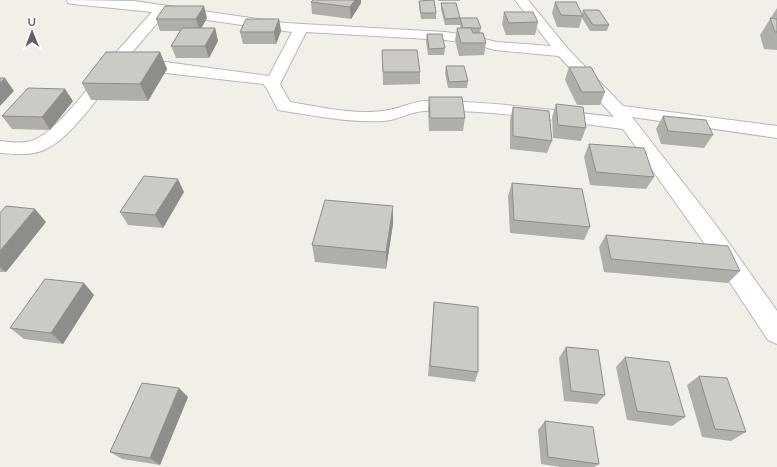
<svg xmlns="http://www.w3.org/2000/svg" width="777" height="467" viewBox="0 0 777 467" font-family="Raleway,sans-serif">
  <rect width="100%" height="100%" fill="#f1efe8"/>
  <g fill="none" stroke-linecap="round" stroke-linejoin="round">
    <g stroke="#b5b8bc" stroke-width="2">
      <g id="street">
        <path d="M67,0L134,1L285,23L445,32L474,36L496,42L551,46L515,0H528L568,49L623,106L777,126V138L632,117L716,225L777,311V344L768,340L700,237L623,129C558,121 491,109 425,111C411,111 398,120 384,121C350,123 317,116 284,111L278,110L266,87L263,84L166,73L112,63L109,60L112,57L152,12L73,4L68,3ZM165,14L285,31L292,32L269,76L128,57ZM306,32L445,40L473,44L495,50L559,56L614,117C552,110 490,101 427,101C413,101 402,108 389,110C357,116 321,107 290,102L280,84Z"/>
        <path d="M107,69L113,71L115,74C101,95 69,139 46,149C32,156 15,154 0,153V141C10,142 21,144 31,141C51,137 90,87 101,71Z"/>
      </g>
    </g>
    <use href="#street" fill="#fff" fill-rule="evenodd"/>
  </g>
  <g fill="#afaea9">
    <path d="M313,0H361V3L351,19L312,14L311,2Z"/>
    <rect x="438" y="0" width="22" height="1"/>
    <path d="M419,1L436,13V19H421L419,7Z"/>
    <path d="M555,2L582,14L583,10L609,25L607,31H590L582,18L579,28L557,27L552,13Z"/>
    <path d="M441,3L460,18V25H445L441,9Z"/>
    <path d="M777,8V50L764,49L760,35Z"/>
    <path d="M504,12L538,22L535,35H506L502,24Z"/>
    <path d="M207,18L201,28H215L218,41L209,58H176L171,46L180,31H160L156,19Z"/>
    <path d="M460,18L481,28L480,33L486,43L484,55L459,56L455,40L457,28H461L460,25Z"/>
    <path d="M279,19L281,31L276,44H243L240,32Z"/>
    <path d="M427,34L445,48L444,55H428L426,41Z"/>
    <path d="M382,50L420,72V84L383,85Z"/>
    <path d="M160,52L167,69L148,101L91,100L82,83Z"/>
    <path d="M446,66L468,81L467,88H448L445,73Z"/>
    <path d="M569,67L605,92L600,105H577L565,80Z"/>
    <path d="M429,97L465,118L463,131H429L428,109Z"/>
    <path d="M73,101L50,130L12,129L2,116Z"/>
    <path d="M556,104L586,128L581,141L553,138L552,117Z"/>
    <path d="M513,107L552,141L547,153L510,149V120Z"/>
    <path d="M663,116L713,135L704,148L661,144L656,129Z"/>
    <path d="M589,144L654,177L646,189L590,185L584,157Z"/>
    <path d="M512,183L590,227L584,240L510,233L508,196Z"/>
    <path d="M184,192L163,228L128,225L120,212Z"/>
    <path d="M0,213L46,222L6,272H0Z"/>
    <path d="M393,224L386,269L315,262L312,245Z"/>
    <path d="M606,235L740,271L728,283L604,272L599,247Z"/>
    <path d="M94,295L63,344L24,339L10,328Z"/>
    <path d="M434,302L478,372L475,382L428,376L433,314Z"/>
    <path d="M566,347L605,395L597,404L564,401L559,358Z"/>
    <path d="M625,357L685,417L672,426L627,420L616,367Z"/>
    <path d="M699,376L746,432L731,441L702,437L687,385Z"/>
    <path d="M188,397L160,465L122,459L110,452Z"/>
    <path d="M545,421L599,464L594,467H560L541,464L538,430Z"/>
  </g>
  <g fill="#8f8d8a">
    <path d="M355,0H361V3L351,19L350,7Z"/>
    <path d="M204,6L207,18L200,31L196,19Z"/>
    <path d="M279,19L281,31L276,44L274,32Z"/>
    <path d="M215,28L218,41L209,58L205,46Z"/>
    <path d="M160,52L167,69L148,101L140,84Z"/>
    <path d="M5,78L14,91L0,106V83Z"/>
    <path d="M65,89L73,101L50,130L42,117Z"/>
    <path d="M178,179L184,192L163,228L155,215Z"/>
    <path d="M393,206V224L386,269V252Z"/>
    <path d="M35,209L46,222L6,272L0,267V251Z"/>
    <path d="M84,283L94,295L63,344L51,333Z"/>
    <path d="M179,388L188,397L160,465L150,458Z"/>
  </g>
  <g fill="#cccac5" stroke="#8f8d8a">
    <path d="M313,0H355L350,7L311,2Z"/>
    <path d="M434,0L436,13H421L419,1Z"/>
    <path d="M555,2H576L583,16L561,15Z"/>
    <path d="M441,3H456L460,18L445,19Z"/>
    <path d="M165,6H204L196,19H156Z"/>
    <path d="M583,10H599L609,25H593Z"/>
    <path d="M504,12H533L538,22L509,23Z"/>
    <path d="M460,18H477L481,28H463Z"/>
    <path d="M770,18L777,19V32H775Z"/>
    <path d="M246,19H279L274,32H240Z"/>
    <path d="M182,28H215L205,46H171Z"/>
    <path d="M457,28H471L473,33H483L486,43H461Z"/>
    <path d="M427,34H442L445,48L429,49Z"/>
    <path d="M382,50H417L420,72H383Z"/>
    <path d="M106,52H160L140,84L82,83Z"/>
    <path d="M446,66H464L468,81L449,82Z"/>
    <path d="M569,67H591L605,92H582Z"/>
    <path d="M0,78H5L0,83Z"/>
    <path d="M28,88L65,89L42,117L2,116Z"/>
    <path d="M429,97H462L465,118H430Z"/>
    <path d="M556,104L583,107L586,128L558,125Z"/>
    <path d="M513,107L549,111L552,141L513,136Z"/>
    <path d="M663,116L706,120L713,135L668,131Z"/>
    <path d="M589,144L644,148L654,177L596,172Z"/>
    <path d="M144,176L178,179L155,215L120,212Z"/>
    <path d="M512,183L582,189L590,227L514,220Z"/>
    <path d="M325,200L393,206L386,252L312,245Z"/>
    <path d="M6,206L35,209L0,251V213Z"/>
    <path d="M606,235L728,246L740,271L611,259Z"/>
    <path d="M45,279L84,283L51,333L10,328Z"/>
    <path d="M434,302L478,307V372L430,366Z"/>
    <path d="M566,347L598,350L605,395L571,391Z"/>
    <path d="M625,357L669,362L685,417L637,411Z"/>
    <path d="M699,376L727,378L746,432L715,429Z"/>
    <path d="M142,383L179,388L150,458L110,452Z"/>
    <path d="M545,421L593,427L599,464L548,457Z"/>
  </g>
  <g transform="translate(32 32) rotate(359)" stroke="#ffffff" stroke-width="3" paint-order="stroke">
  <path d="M0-3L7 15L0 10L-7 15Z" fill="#5f6368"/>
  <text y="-6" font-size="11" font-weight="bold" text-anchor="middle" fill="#5f6368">U</text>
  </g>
</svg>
